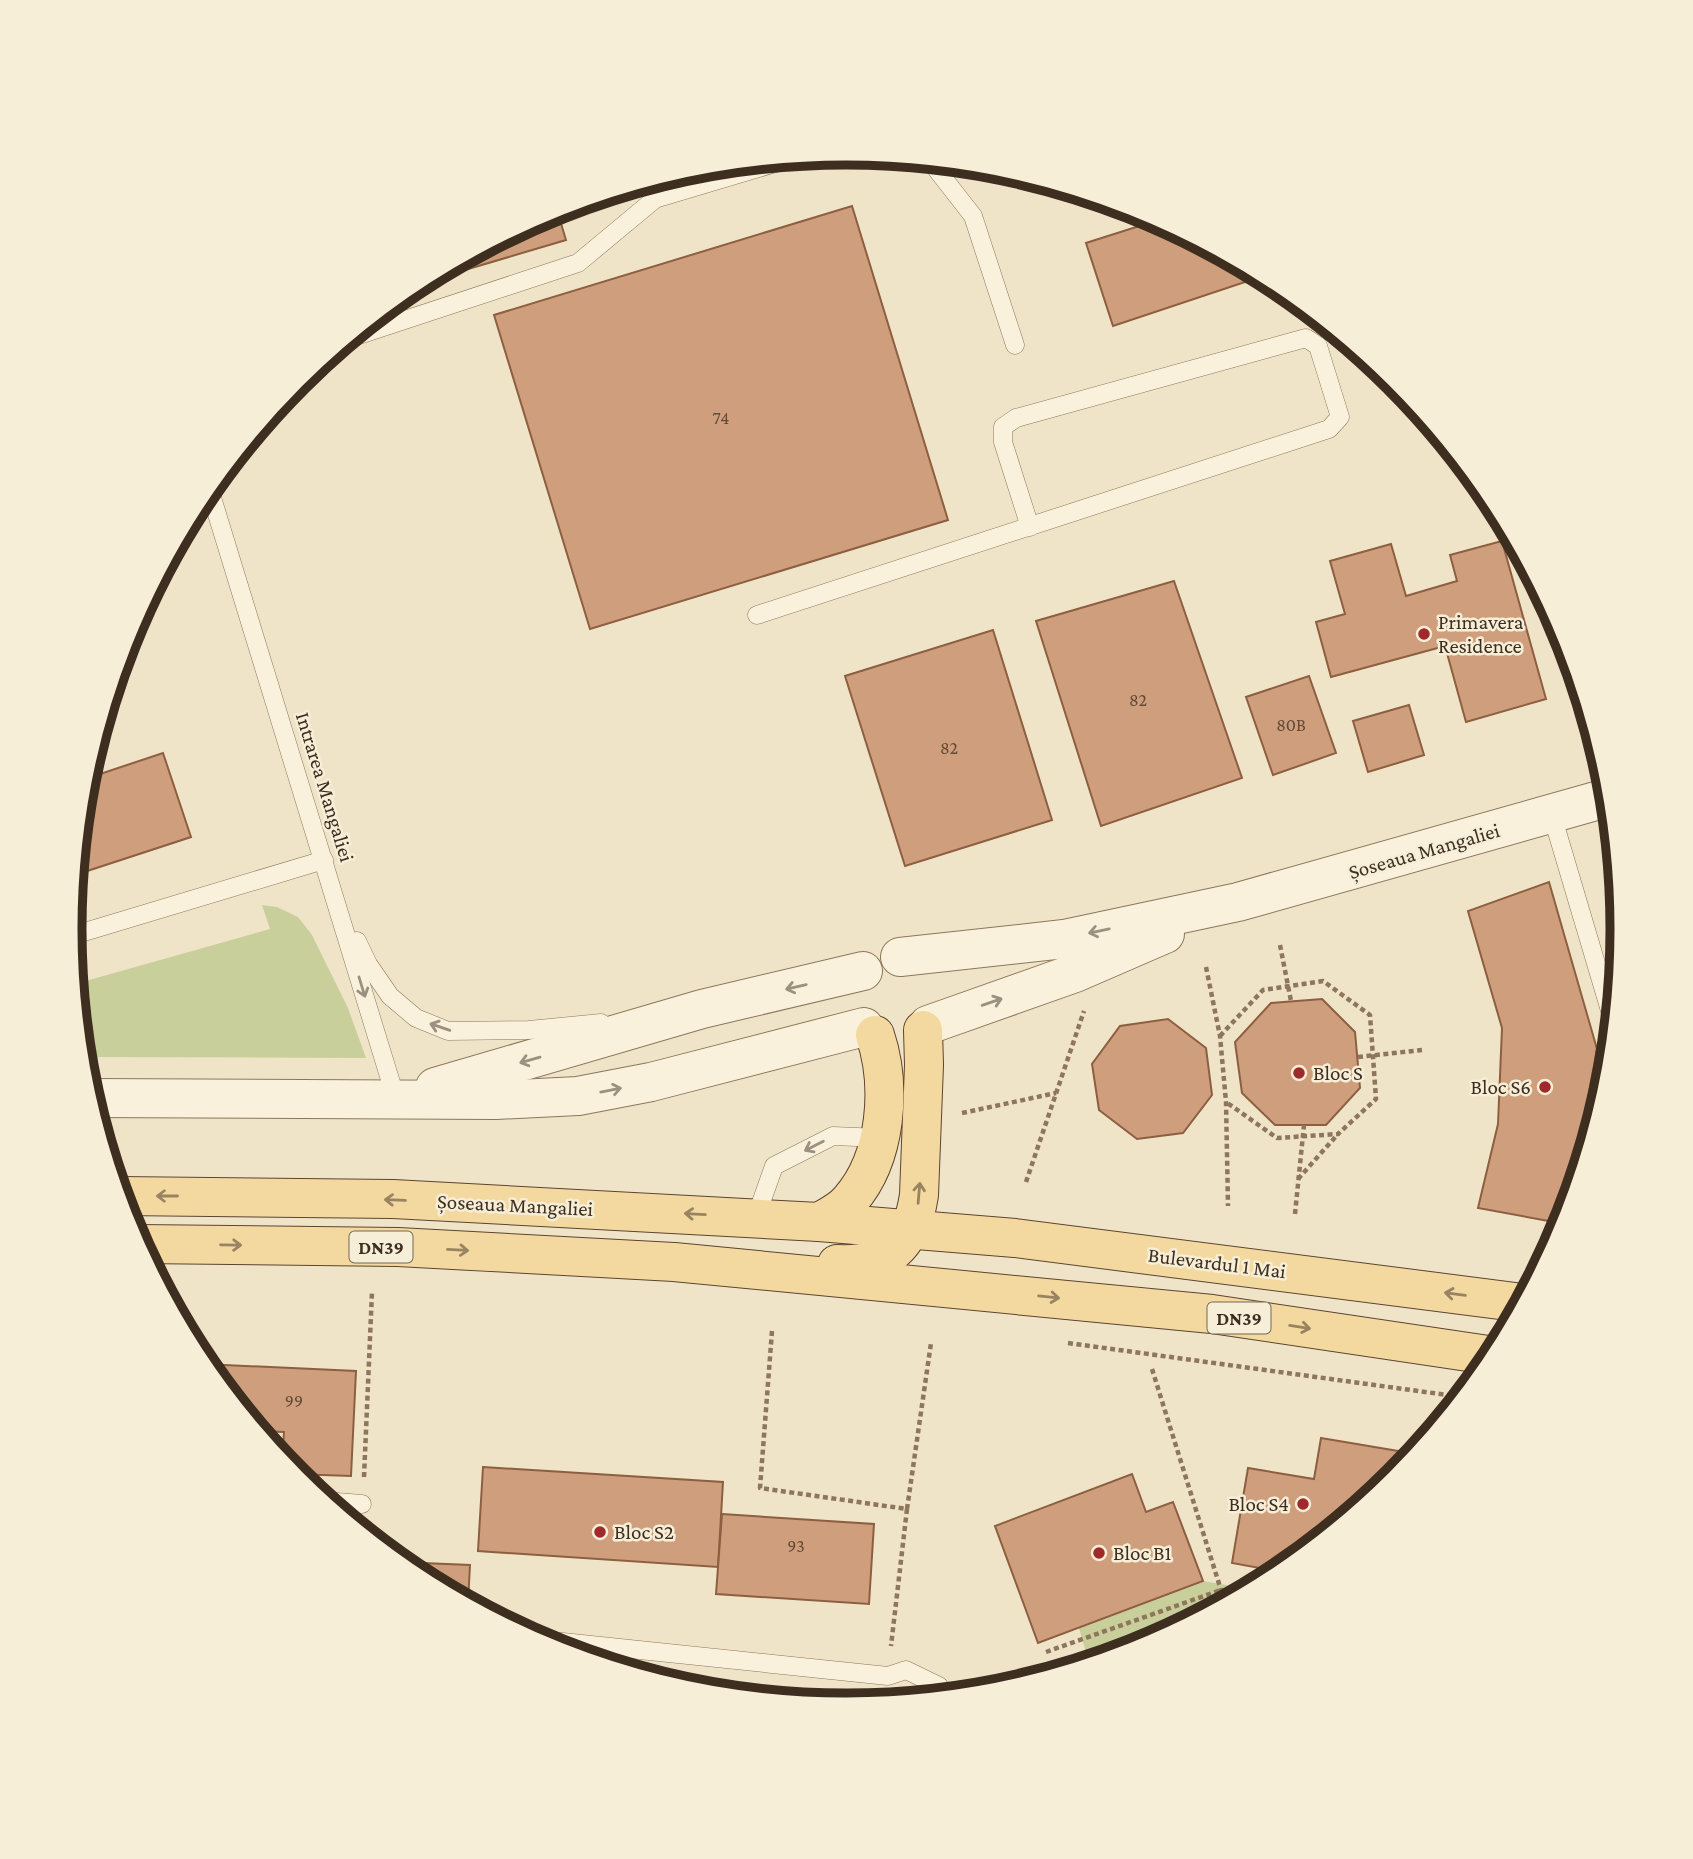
<svg xmlns="http://www.w3.org/2000/svg" width="1693" height="1859" viewBox="0 0 1693 1859" font-family="'Crimson Pro',serif">
  <rect width="100%" height="100%" fill="#f0e4c8"/>
  <g fill="#c9cf9b">
    <path d="M262,905L277,907L298,917L312,935L348,1008L366,1058L83,1057L75,984L270,929Z"/>
    <path d="M1203,1581L1232,1586L1229,1601L1143,1647L1089,1663L1079,1628Z"/>
  </g>
  <g fill="#cf9f7d" stroke="#8d5f41" stroke-width="2">
    <path d="M852,206L948,520L590,629L494,315Z"/>
    <path d="M557,210L566,240L431,280L429,276Z"/>
    <path d="M1158,220L1263,276L1113,326L1086,243Z"/>
    <path d="M1502,541L1546,699L1466,722L1445,646L1331,677L1316,622L1345,614L1330,561L1391,544L1406,596L1457,581L1450,555Z"/>
    <path d="M1174,581L1242,778L1101,826L1036,621Z"/>
    <path d="M993,630L1052,820L905,866L845,676Z"/>
    <path d="M1309,676L1336,753L1273,775L1246,697Z"/>
    <path d="M1409,705L1424,755L1368,772L1353,721Z"/>
    <path d="M163,753L191,837L75,875L85,779Z"/>
    <path d="M1549,882L1597,1049L1580,1142L1589,1144L1565,1224L1478,1208L1498,1124L1502,1028L1468,911Z"/>
    <path d="M1322,999L1355,1032L1360,1088L1326,1125H1275L1242,1093L1235,1042L1271,1003Z"/>
    <path d="M1168,1019L1206,1048L1212,1095L1183,1133L1137,1139L1099,1110L1092,1064L1120,1026Z"/>
    <path d="M203,1364L356,1371L351,1476L293,1474L282,1460L284,1432L258,1431Z"/>
    <path d="M1321,1438L1416,1454L1395,1479L1330,1532L1314,1529L1311,1548L1282,1572L1232,1563L1248,1468L1314,1479Z"/>
    <path d="M483,1467L723,1482L718,1567L478,1551Z"/>
    <path d="M1132,1474L1146,1512L1173,1502L1203,1581L1038,1643L995,1526Z"/>
    <path d="M722,1514L874,1524L869,1604L716,1594Z"/>
    <path d="M399,1562L470,1565L468,1603L415,1575Z"/>
  </g>
  <g fill="none" stroke-linecap="round" stroke-linejoin="round">
    <g stroke="#8d765c" stroke-width="19">
      <g id="service">
        <path d="M930,161L973,216L1015,345"/>
        <path d="M350,338L578,263L655,199L792,158"/>
        <path d="M209,488L396,1099"/>
        <path d="M757,615L1329,429L1340,417L1318,346L1306,338L1016,418L1003,427V442L1030,527"/>
        <path d="M1552,815L1614,1024"/>
        <path d="M71,936L324,860"/>
        <path d="M357,941L368,964L390,996L416,1018L448,1031L529,1030L601,1023"/>
        <path d="M756,1217L774,1166L833,1136L880,1138"/>
        <path d="M324,1501L362,1504"/>
        <path d="M534,1639L888,1676L906,1670L939,1686L944,1696"/>
      </g>
    </g>
    <g stroke="#8d765c" stroke-width="40">
      <g id="tertiary">
        <path d="M900,957L1064,939L1238,902L1610,797"/>
        <path d="M928,1025L1075,973L1165,934"/>
        <path d="M435,1087L702,1009L863,971"/>
        <path d="M90,1098L496,1100L578,1096L651,1082L864,1027"/>
      </g>
    </g>
    <g stroke="#5b4430" stroke-width="40">
      <g id="primary">
        <path d="M120,1196L393,1199L819,1222L1015,1238L1523,1303"/>
        <path d="M819,1222C830,1216 842,1210 850,1200C887,1158 892,1086 875,1035"/>
        <path d="M138,1244L398,1247L674,1262L1212,1314L1495,1356"/>
        <path d="M837,1264C889,1266 911,1248 919,1195L924,1065L923,1030"/>
      </g>
    </g>
    <g stroke="#8d765c" stroke-width="4.5" stroke-dasharray="5 3.5" stroke-linecap="butt">
      <path d="M1280,945L1291,1001"/>
      <path d="M1206,967L1220,1036L1226,1102L1228,1206"/>
      <path d="M1220,1036L1263,990L1323,981L1370,1015L1376,1099L1338,1134L1277,1138L1226,1102"/>
      <path d="M1358,1057L1422,1050"/>
      <path d="M962,1113L1056,1093"/>
      <path d="M1298,1179L1338,1134"/>
      <path d="M1026,1182L1084,1011"/>
      <path d="M1295,1214L1304,1125"/>
      <path d="M772,1331L760,1488L907,1509L891,1646"/>
      <path d="M1068,1343L1462,1397"/>
      <path d="M1152,1369L1221,1590L1239,1596"/>
      <path d="M364,1477L372,1292"/>
      <path d="M907,1509L931,1343"/>
      <path d="M1046,1652L1221,1590"/>
    </g>
    <use href="#service" stroke="#faf1dc" stroke-width="18"/>
    <use href="#tertiary" stroke="#faf1dc" stroke-width="38"/>
    <use href="#primary" stroke="#f3d9a0" stroke-width="38"/>
  </g>
  <defs><path id="oneway-shaft" d="M-6 0H5M1.5-3L5.5 0L1.5 3" fill="none" stroke-width="1.6" stroke-linecap="round" stroke-linejoin="round" transform="scale(1.75)"/></defs>
  <g stroke="#9c907e">
    <use href="#oneway-shaft" transform="translate(1099 931) rotate(168)"/>
    <use href="#oneway-shaft" transform="translate(362 987) rotate(73)"/>
    <use href="#oneway-shaft" transform="translate(796 987) rotate(167)"/>
    <use href="#oneway-shaft" transform="translate(992 1002) rotate(-19)"/>
    <use href="#oneway-shaft" transform="translate(440 1027) rotate(-161)"/>
    <use href="#oneway-shaft" transform="translate(530 1060) rotate(164)"/>
    <use href="#oneway-shaft" transform="translate(611 1090) rotate(-11)"/>
    <use href="#oneway-shaft" transform="translate(814 1146) rotate(153)"/>
  </g>
  <g stroke="#988460">
    <use href="#oneway-shaft" transform="translate(919 1193) rotate(-85)"/>
    <use href="#oneway-shaft" transform="translate(167 1196) rotate(-180)"/>
    <use href="#oneway-shaft" transform="translate(395 1200) rotate(-178)"/>
    <use href="#oneway-shaft" transform="translate(695 1214) rotate(-177)"/>
    <use href="#oneway-shaft" transform="translate(231 1245) rotate(1)"/>
    <use href="#oneway-shaft" transform="translate(458 1250) rotate(3)"/>
    <use href="#oneway-shaft" transform="translate(1455 1294) rotate(-173)"/>
    <use href="#oneway-shaft" transform="translate(1049 1297) rotate(6)"/>
    <use href="#oneway-shaft" transform="translate(1300 1327) rotate(9)"/>
  </g>
  <g fill="#9e2a2b" stroke="#f7eed8" stroke-width="2.5">
    <circle cx="1424" cy="634" r="7"/>
    <circle cx="1299" cy="1073" r="7"/>
    <circle cx="1545" cy="1087" r="7"/>
    <circle cx="1303" cy="1504" r="7"/>
    <circle cx="600" cy="1532" r="7"/>
    <circle cx="1099" cy="1553" r="7"/>
  </g>
  <g text-anchor="middle" dominant-baseline="central" stroke-width="5" stroke-linejoin="round" paint-order="stroke">
    <g font-size="18" fill="#624a37">
      <text x="721" y="418">74</text>
      <text x="1138" y="700">82</text>
      <text x="1291" y="725">80B</text>
      <text x="949" y="748">82</text>
      <text x="294" y="1401">99</text>
      <text x="796" y="1546">93</text>
    </g>
    <g fill="#f7eed8" stroke="#756857" stroke-width="2">
      <rect x="349.5" y="1231.5" width="63" height="31" rx="5"/>
      <rect x="1207.5" y="1302.5" width="63" height="31" rx="5"/>
    </g>
    <g font-size="19" font-weight="bold" fill="#3d2e20">
      <text x="381" y="1247">DN39</text>
      <text x="1239" y="1318">DN39</text>
    </g>
    <g font-size="21" fill="#3d2e20" stroke="#f7eed8" text-anchor="start">
      <text x="1438" y="622">Primavera<tspan x="1438" dy="24">Residence</tspan></text>
      <text x="1313" y="1073">Bloc S</text>
      <text x="1531" y="1087" text-anchor="end">Bloc S6</text>
      <text x="1289" y="1504" text-anchor="end">Bloc S4</text>
      <text x="614" y="1532">Bloc S2</text>
      <text x="1113" y="1553">Bloc B1</text>
    </g>
    <g font-size="21" fill="#3d2e20" stroke="#f7eed8">
      <text transform="translate(325 787) rotate(73)">Intrarea Mangaliei</text>
      <text transform="translate(1424 851) rotate(-16)">Șoseaua Mangaliei</text>
      <text transform="translate(515 1205) rotate(3)">Șoseaua Mangaliei</text>
      <text transform="translate(1217 1263) rotate(7)">Bulevardul 1 Mai</text>
    </g>
  </g>
  <path d="M0 0H1693V1859H0ZM82 929a764 764 0 1 1 1528 0a764 764 0 1 1-1528 0Z" fill="#f7eed8" fill-rule="evenodd"/>
  <path fill="none" stroke="#3d2e20" stroke-width="9" d="M82 929a764 764 0 1 1 1528 0a764 764 0 1 1-1528 0Z"/>
</svg>
